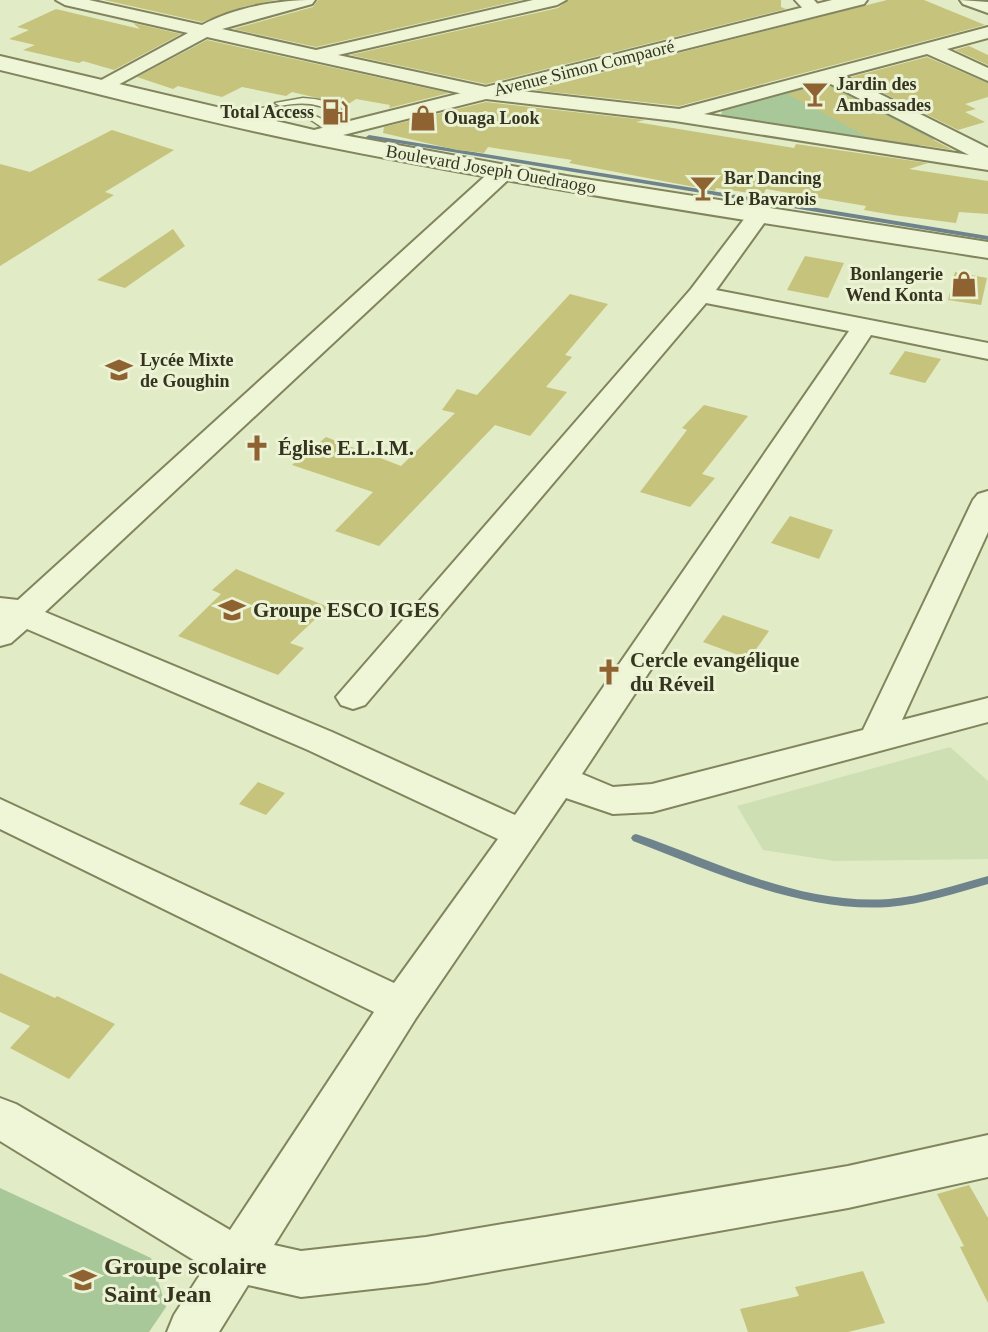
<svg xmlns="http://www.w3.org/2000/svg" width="988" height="1332" viewBox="0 0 988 1332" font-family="Georgia,serif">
  <rect width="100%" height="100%" fill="#e1ebc5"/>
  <path fill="#cee0b3" d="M950,747L988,781V859L834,861L763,850L737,806Z"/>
  <g fill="#a9c899">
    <path d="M826,81L935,139L917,146L727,119L721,115L723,109Z"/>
    <path d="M0,1188L151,1258L166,1307L149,1332H0Z"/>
  </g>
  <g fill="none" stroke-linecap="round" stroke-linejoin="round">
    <g fill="#6e838c" fill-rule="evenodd">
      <path d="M369,135L988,236V240L367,138L366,137Z"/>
      <path d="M636,834C718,862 799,905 889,899C923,896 955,885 988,876V884C956,893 923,904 889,907C802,913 712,871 633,841L631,838L633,835Z"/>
    </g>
  </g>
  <g fill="#c6c37d">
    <path d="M104,0H276L242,7L202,22Z"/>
    <path d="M318,0H521L316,47L233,29L313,7Z"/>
    <path d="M568,0H781V7L786,9L486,84L350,55L558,8Z"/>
    <path d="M887,0H924L985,25L679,106L534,90Z"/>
    <path d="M56,9L140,29L133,23L181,34L114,70L83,61L79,63L23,50L35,45L9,39L29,30L17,27Z"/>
    <path d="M207,40L449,93L389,108L390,105L356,99L347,105L292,92L286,96L242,87L222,97L178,86L173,89L137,77Z"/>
    <path d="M969,46L988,55V65L955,50Z"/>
    <path d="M927,57L988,83V97L965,104L976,109L965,112L985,122L958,130L851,77Z"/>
    <path d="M825,84L953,150L868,137L787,94Z"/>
    <path d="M486,102L645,120L636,122L794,148L796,144L928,163L909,169L988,181V214L959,212L956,223L893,215L864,210L866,206L766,189L763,195L716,188L715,191L569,163L572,160L488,147L484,153L457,150L383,133L384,127Z"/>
    <path d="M112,130L174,150L105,192L114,195L0,266V164L30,172Z"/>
    <path d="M173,229L185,246L125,288L97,280Z"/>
    <path d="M805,256L844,263L828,298L787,290Z"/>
    <path d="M955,272L987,278L981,305L948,300Z"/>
    <path d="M570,294L608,304L565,355L572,357L546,387L567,392L530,436L495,425L379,546L335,531L373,492L292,465L326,437L401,466L455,413L442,410L457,389L477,395Z"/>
    <path d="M905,351L941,359L925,383L889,374Z"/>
    <path d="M704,405L748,416L702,474L715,478L690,507L640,492L687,430L682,428Z"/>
    <path d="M790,516L833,530L819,559L771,543Z"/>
    <path d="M236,569L328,607L290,643L304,648L278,675L178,636L221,594L212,590Z"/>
    <path d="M723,615L769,631L749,659L703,642Z"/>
    <path d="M258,782L285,793L266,815L239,804Z"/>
    <path d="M0,973L55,998L57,996L115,1024L69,1079L10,1048L30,1026L0,1012Z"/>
    <path d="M969,1185L988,1218V1303L960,1247L964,1246L937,1194Z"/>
    <path d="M863,1271L885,1323L848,1332H748L740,1309L799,1296L795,1287Z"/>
  </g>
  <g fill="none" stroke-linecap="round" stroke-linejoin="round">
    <g stroke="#81845c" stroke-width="3">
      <path id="service" d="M303,98C317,99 337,101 345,115L334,126L340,131L338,133C328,134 319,124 309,119C283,108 263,115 238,123L233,120C260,99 300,107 328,122L335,115C320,101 299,102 280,106L275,103Z"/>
    </g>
    <g stroke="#81845c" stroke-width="4">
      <g id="minor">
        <path d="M56,0H89L202,25C235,7 278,0 315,0L312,4L222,29L316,50L533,0H566L557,5L338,55L486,87L679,109L988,27V38L947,49L988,68V81L927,54L844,76L988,148V170L675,121L486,99L207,37L101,94L94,92L91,88L94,84L188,33L65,5ZM825,81L969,155L704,114Z"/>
        <path d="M795,0H814L823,10L820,14H808Z"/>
        <path d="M960,0L988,2V13L963,4Z"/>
        <path d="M502,167L510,168L513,173L510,178L45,612L332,732L515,815L849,331L706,303L365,705L353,709L341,705L336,697L691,289L751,210H767L770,215L716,290L988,343V359L871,335L582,774L613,787L652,784L863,730L973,500L978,494L988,491V532L902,720L988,698V722L652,812L613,814L566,798L416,1018L274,1245L301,1251L426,1237L848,1166L988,1135V1177L848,1208L426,1283L301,1297L248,1285L219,1332H167L174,1315L205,1267L0,1141V1098L16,1104L230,1230L374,1012L0,829V799L394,983L498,839L308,750L27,629L11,643L0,646V598L18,600L494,168Z"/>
      </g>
    </g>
    <g stroke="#81845c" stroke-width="4">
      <path id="tertiary" d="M832,0H867L864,4L343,135L566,176L988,242V258C763,223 538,189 314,144C209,123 105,95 0,70V56L314,130Z"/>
    </g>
    <use href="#service" fill="#eff6d7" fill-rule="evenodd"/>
    <use href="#minor" fill="#eff6d7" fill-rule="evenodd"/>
    <use href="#tertiary" fill="#eff6d7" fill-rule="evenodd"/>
  </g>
  <defs>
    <g id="bar-bare" transform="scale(2.1)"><path d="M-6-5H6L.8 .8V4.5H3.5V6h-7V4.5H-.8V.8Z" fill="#8f6331" stroke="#ebf3d4" stroke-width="2.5" paint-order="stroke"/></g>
    <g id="fuel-bare" transform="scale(2.1)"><path d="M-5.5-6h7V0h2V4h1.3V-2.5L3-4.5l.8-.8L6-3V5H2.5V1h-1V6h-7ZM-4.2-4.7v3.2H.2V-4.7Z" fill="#8f6331" stroke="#ebf3d4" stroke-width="2.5" paint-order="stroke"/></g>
    <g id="shop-bare" transform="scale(2.1)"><path d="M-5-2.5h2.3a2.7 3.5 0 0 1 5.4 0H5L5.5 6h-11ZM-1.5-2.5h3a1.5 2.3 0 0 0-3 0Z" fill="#8f6331" stroke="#ebf3d4" stroke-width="2.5" paint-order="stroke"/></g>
    <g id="school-bare" transform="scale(2.1)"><path d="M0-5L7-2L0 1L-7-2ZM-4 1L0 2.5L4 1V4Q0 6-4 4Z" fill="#8f6331" stroke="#ebf3d4" stroke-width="2.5" paint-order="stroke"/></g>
    <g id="church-bare" transform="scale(2.1)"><path d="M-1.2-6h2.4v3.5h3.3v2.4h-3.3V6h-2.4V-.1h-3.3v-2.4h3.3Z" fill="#8f6331" stroke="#ebf3d4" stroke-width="2.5" paint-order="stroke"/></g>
    <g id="university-bare" transform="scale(2.1)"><path d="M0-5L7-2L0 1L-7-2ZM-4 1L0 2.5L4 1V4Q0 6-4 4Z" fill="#8f6331" stroke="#ebf3d4" stroke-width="2.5" paint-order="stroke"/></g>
  </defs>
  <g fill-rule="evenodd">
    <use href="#bar-bare" x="815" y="94"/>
    <use href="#fuel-bare" x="335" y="112"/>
    <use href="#shop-bare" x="423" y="118"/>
    <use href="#bar-bare" x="703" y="188"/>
    <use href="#shop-bare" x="964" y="284"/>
    <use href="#school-bare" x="119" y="370"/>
    <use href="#church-bare" x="257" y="448"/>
    <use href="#university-bare" x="232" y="610"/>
    <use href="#church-bare" x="609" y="672"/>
    <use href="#school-bare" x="83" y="1280"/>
  </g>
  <g text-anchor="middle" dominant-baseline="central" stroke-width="6" stroke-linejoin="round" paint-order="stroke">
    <g font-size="18" fill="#35351f" stroke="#ebf3d4">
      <text transform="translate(584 68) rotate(-14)">Avenue Simon Compaoré</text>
      <text transform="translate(491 169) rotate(10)">Boulevard Joseph Ouedraogo</text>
    </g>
    <g font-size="18" font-weight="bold" fill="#35351f" stroke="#ebf3d4" text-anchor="start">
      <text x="836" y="84">Jardin des<tspan x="836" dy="21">Ambassades</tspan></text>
      <text x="314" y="112" text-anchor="end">Total Access</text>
      <text x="444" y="118">Ouaga Look</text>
      <text x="724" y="178">Bar Dancing<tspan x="724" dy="21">Le Bavarois</tspan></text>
      <text x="943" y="274" text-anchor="end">Bonlangerie<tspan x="943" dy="21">Wend Konta</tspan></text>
      <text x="140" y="360">Lycée Mixte<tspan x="140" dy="21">de Goughin</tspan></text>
    </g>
    <g font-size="21" font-weight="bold" fill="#35351f" stroke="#ebf3d4" text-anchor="start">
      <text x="278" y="448">Église E.L.I.M.</text>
      <text x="253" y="610">Groupe ESCO IGES</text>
      <text x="630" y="660">Cercle evangélique<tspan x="630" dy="24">du Réveil</tspan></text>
    </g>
    <g font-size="24" font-weight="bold" fill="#35351f" stroke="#ebf3d4" text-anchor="start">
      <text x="104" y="1266">Groupe scolaire<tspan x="104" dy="28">Saint Jean</tspan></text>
    </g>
  </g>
</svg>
